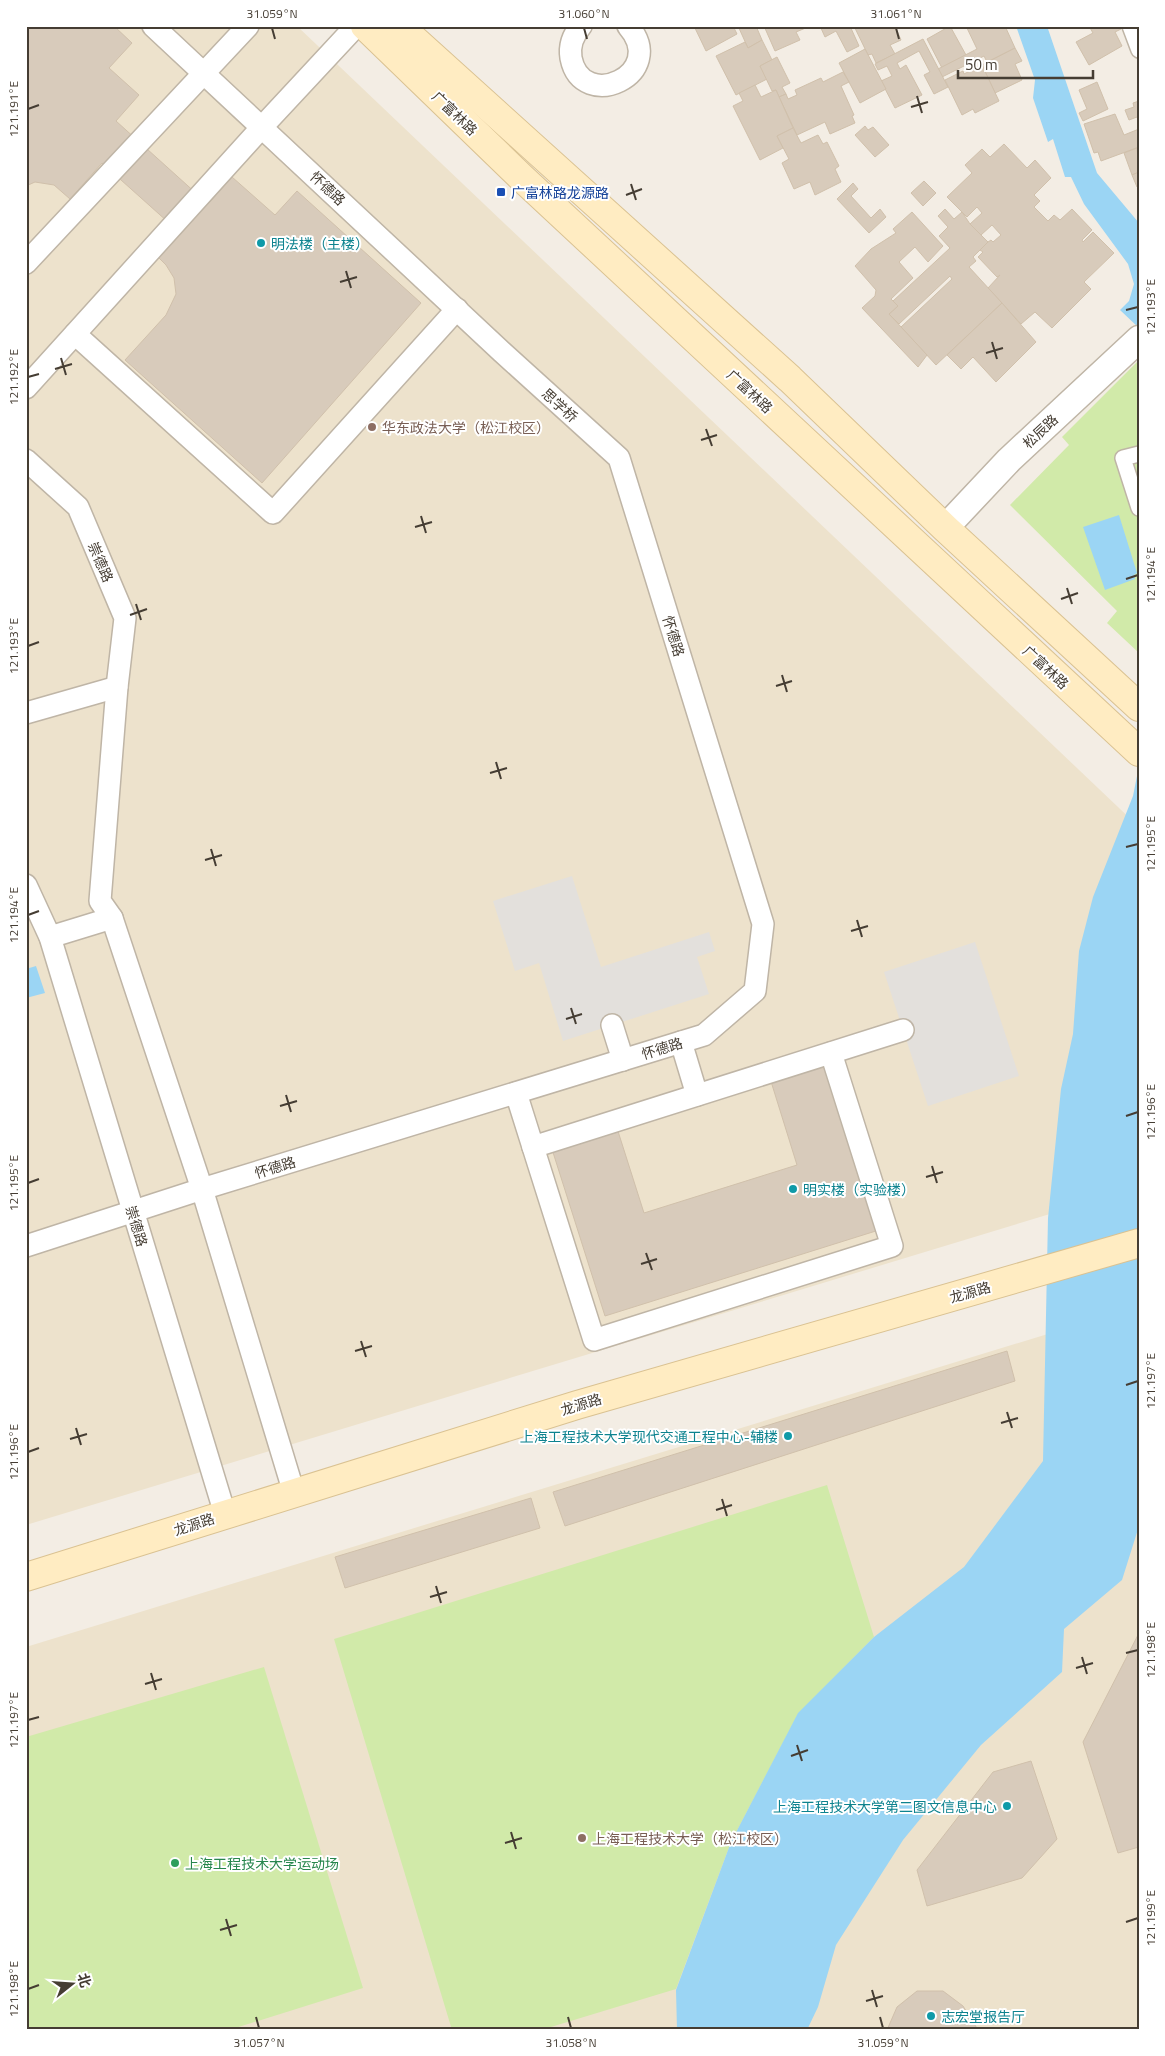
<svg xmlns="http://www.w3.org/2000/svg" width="1165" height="2056" viewBox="0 0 1165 2056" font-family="'Titillium Web','Noto Sans SC',sans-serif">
  <rect width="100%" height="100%" fill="#f3ede4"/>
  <g fill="#ede2cc">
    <path d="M26,26H297L1139,827V1187L26,1525Z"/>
    <path d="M1139,1306V2030H26V1647Z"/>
  </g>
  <g fill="#d1eaa9">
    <path d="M1139,360V653L1107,623L1117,611L1010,505L1069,445L1062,437Z"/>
    <path d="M827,1485L874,1637L798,1714L731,1842L676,1989L541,2030H452L334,1639Z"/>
    <path d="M264,1667L363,1988L229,2030H26V1737Z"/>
  </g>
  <g fill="#e3e0dc">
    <path d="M572,876L601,967L709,932L715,951L697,957L709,994L563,1041L539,963L515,971L493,901Z"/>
    <path d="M975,942L1019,1076L928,1106L884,972Z"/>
  </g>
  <g fill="#9bd5f4">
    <path d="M1016,26H1047L1097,173L1139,223V328L1120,310L1129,301L1134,284L1128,264L1084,204L1071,177H1065L1053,139L1048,142L1033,98L1035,80Z"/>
    <path d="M1119,515L1137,573L1134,575L1135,579L1105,590L1083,527Z"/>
    <path d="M1139,766V1526L1122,1580L1064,1629L1062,1672L981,1745L903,1840L836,1945L818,2007L807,2030H677L676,1990L731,1842L798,1713L874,1637L964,1567L1043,1461L1048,1218L1061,1089L1073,1034L1079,951L1093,897L1133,796Z"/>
    <path d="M36,966L45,993L26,998V969Z"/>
  </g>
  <g fill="#d8cbbb" stroke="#d0c0ab">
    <path d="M26,26H114L132,43L109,68L139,95L116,121L208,204L232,177L275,215L297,191L421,303L262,483L125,360L166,315L176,294L174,278L166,265L156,255L178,231L102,163L70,199L54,185L35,182L26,186Z"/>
    <path d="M694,26H733L737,34L706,51Z"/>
    <path d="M738,26H756L762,40L748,48Z"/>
    <path d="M764,26H807L808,27L796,32L800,40L775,51Z"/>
    <path d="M820,26H850L859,46L847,52L836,31L825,37Z"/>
    <path d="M854,26H895L901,40L890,45L895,54L876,63L872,54L868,55Z"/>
    <path d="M950,26L966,55L942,68L927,39Z"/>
    <path d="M966,26H1005L1015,48L987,62L984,56L942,77L938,69L977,49Z"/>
    <path d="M1089,26H1120L1121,29L1115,32L1122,46L1089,65L1076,42L1093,33Z"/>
    <path d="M923,39L948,87L934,94L924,75L930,72L919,51L897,63L900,69L906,65L922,95L895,108L881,81L892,76L887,66L878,70L875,64Z"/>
    <path d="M762,40L772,60L760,66L767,79L736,95L716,56L745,42L748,48Z"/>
    <path d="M1015,48L1022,61L1015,64L1022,80L995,93L982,65Z"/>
    <path d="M865,49L886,89L860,103L839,63Z"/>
    <path d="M777,57L790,83L782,87L786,94L779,97L776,90L772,91L760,66Z"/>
    <path d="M982,65L999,101L975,113L973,109L962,115L945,80L963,71L964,74Z"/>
    <path d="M843,72L849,82L841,86L854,115L852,116L855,123L830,134L825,122L797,135L779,97L786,94L788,99L797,95L795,90L821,78L823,82Z"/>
    <path d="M1097,82L1108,109L1083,121L1079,113L1087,109L1079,90Z"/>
    <path d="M755,85L761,97L776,90L793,128L777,136L783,148L760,160L733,106L743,101L739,93Z"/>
    <path d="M1139,101V121L1137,117L1129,120L1125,110L1134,107L1133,103Z"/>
    <path d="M1115,114L1124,135L1139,129V147L1101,161L1098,152L1094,153L1084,124Z"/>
    <path d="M865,126L868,130L873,127L889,145L875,157L855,135Z"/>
    <path d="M793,128L801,143L818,135L823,144L827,142L839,166L835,169L841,182L815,195L810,182L794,189L782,163L789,159L777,136Z"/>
    <path d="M1004,144L1027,168L1035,160L1051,178L1034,195L1040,201L1034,207L1048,221L1054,215L1060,220L1072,209L1092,230L1082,240L1083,242L1093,232L1114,253L1084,282L1091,289L1052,328L1035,312L1021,324L988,288L1000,275L997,277L978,257L983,252L980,250L988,242L991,240L993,242L1001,235L992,225L981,235L970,224L982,213L977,207L967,217L947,197L972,173L965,165L982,149L990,157Z"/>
    <path d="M1137,148L1139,172L1132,175L1124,153Z"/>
    <path d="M1139,172V186L1137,187L1132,175Z"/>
    <path d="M924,181L936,193L923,206L911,193Z"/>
    <path d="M853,183L858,189L851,196L871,218L880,209L886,217L869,233L837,199Z"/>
    <path d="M945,209L954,219L962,212L970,224L988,242L973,257L976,261L969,267L1002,303L936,365L901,327L952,279L950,276L899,324L889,314L898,306L893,301L950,248L939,236L948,227L938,216Z"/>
    <path d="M912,212L943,246L928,262L915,247L899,262L913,278L891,299L898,306L889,314L927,355L918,367L862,308L875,296L876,290L855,266L871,249L896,233L893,229Z"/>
    <path d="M1002,303L1036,342L996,382L973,357L961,369L947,355Z"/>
    <path d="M825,1057L879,1230L605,1316L551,1146L616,1125L644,1213L797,1165L769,1075Z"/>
    <path d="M1007,1351L1015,1381L565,1526L553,1492Z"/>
    <path d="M531,1498L540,1528L345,1588L335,1557Z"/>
    <path d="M1139,1633V1847L1118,1853L1083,1742Z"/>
    <path d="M1031,1761L1057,1839L1022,1878L927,1906L917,1870L993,1772Z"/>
    <path d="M917,1991H943L963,2006L978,2030H887L897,2007Z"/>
  </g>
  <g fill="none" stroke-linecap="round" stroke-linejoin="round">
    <g stroke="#bfb5a6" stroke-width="18">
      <g id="pedestrian">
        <path d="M1130,26L1139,50"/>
        <path d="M1139,454L1123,458L1139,508"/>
      </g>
    </g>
    <g stroke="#bfb5a6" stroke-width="24">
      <g id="minor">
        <path d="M581,26C573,35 569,46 571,58C582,114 670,74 628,26"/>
        <path d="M26,263L248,26"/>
        <path d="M75,334L273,513L457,309"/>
        <path d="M26,388L262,127L356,26"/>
        <path d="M26,460L78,507L125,618L117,687L100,901L112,918L202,1189L294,1493"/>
        <path d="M26,713L117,687"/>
        <path d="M26,885L50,937L225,1514"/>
        <path d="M50,937L112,918"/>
        <path d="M612,1025L623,1060"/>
        <path d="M681,1042L697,1095"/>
        <path d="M516,1093L533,1147L903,1030"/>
        <path d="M533,1147L594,1340L892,1246L831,1053"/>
        <path d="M26,1246L202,1189L704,1035L755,991L763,924L619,458L502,352L153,26"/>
      </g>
    </g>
    <g stroke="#bfb5a6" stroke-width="29">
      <path id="tertiary" d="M945,528L1009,460L1139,339"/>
    </g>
    <g stroke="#dac292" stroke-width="30">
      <g id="secondary">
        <path d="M365,26L521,177L1139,752"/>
        <path d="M399,26L790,379L945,528L1139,707"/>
        <path d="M26,1577L577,1405L1139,1243"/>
      </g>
    </g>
    <use href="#pedestrian" stroke="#fff" stroke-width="15"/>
    <use href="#minor" stroke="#fff" stroke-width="21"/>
    <use href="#tertiary" stroke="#fff" stroke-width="26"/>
    <use href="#secondary" stroke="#ffecc2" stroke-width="28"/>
  </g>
  <path fill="none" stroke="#453d33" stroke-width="2" d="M272,28L275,39M584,28L587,39M896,28L899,39M917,96L922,113M911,107L928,102M28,109L39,105M631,184L636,200M626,195L642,189M346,271L351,288M340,282L357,277M1126,310L1138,307M992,342L997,359M986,353L1003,348M61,358L66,375M55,369L72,364M28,377L39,374M706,429L712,446M701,440L717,435M421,516L426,533M415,527L432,522M1126,579L1138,575M1067,588L1072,604M1061,599L1078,593M136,604L141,620M130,615L147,609M28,646L39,642M782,675L787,692M776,686L792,681M496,762L501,779M490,773L507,768M1126,847L1138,844M211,849L216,866M205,860L222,855M28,915L39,911M857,920L862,937M851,931L868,926M571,1008L576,1024M566,1019L582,1014M286,1095L291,1112M280,1106L297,1101M1126,1116L1138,1112M932,1166L937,1183M926,1177L943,1172M28,1183L39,1179M646,1253L652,1270M641,1264L657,1259M361,1341L366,1357M355,1351L372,1346M1126,1385L1138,1381M1007,1412L1012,1428M1001,1423L1018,1418M76,1428L81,1445M70,1439L87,1434M28,1452L39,1448M722,1499L727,1516M716,1510L732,1505M436,1586L441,1603M430,1597L447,1592M1126,1653L1138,1650M1082,1657L1087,1674M1076,1668L1093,1663M151,1673L156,1690M145,1684L162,1679M28,1720L39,1717M797,1745L802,1761M791,1756L808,1750M511,1832L516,1849M505,1843L522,1838M226,1919L231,1936M1126,1922L1138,1918M220,1930L237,1925M28,1989L39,1985M872,1990L877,2007M866,2001L883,1996M256,2017L259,2028M568,2017L571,2028M880,2017L883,2028"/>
  <rect fill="#1a4fb4" stroke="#fff" stroke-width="2" x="496" y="187" width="10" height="10" rx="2.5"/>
  <g fill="#0f9aa8" stroke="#fff" stroke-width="2">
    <circle cx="261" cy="243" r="5"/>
    <circle cx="793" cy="1189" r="5"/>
    <circle cx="788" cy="1436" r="5"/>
    <circle cx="1007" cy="1806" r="5"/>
    <circle cx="931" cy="2016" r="5"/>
  </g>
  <g fill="#8d6e63" stroke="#fff" stroke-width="2">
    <circle cx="372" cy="427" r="5"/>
    <circle cx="582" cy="1838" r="5"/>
  </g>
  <circle fill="#2e9e5b" stroke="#fff" stroke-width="2" cx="175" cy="1863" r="5"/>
  <g text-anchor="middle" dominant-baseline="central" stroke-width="4" stroke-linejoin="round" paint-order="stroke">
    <g font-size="14" fill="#453d33" stroke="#fff">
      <text transform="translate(455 113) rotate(44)">广富林路</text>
      <text transform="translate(328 188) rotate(43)">怀德路</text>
      <text transform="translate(750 391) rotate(43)">广富林路</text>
      <text transform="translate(560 405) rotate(42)">思学桥</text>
      <text transform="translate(1040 431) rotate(-43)">松辰路</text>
      <text transform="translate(101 562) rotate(67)">崇德路</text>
      <text transform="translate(674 636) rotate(73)">怀德路</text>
      <text transform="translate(1046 667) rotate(43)">广富林路</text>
      <text transform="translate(662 1048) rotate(-17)">怀德路</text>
      <text transform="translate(275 1167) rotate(-17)">怀德路</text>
      <text transform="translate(137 1226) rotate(73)">崇德路</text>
      <text transform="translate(970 1292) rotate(-16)">龙源路</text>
      <text transform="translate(581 1404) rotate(-17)">龙源路</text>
      <text transform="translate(194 1524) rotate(-18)">龙源路</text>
    </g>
    <g font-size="14" fill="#164399" stroke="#fff" text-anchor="start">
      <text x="511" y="192">广富林路龙源路</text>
    </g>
    <g font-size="14" fill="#0d838f" stroke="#fff" text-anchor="start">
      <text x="271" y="243">明法楼（主楼）</text>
      <text x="803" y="1189">明实楼（实验楼）</text>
      <text x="778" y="1436" text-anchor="end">上海工程技术大学现代交通工程中心-辅楼</text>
      <text x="997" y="1806" text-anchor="end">上海工程技术大学第二图文信息中心</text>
      <text x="941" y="2016">志宏堂报告厅</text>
    </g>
    <g font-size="14" fill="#785e54" stroke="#fff" text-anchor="start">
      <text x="382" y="427">华东政法大学（松江校区）</text>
      <text x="592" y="1838">上海工程技术大学（松江校区）</text>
    </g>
    <g font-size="14" fill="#27864d" stroke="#fff" text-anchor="start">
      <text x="185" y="1863">上海工程技术大学运动场</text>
    </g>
  </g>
  <rect width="1165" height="2056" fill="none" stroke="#ffffff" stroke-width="55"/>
  <g transform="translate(72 1984) rotate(73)" stroke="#ffffff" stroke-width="4" paint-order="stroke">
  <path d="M0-4L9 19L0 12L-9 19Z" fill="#453d33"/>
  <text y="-8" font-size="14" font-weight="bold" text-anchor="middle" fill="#453d33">北</text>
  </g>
  <path d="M958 70v8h135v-8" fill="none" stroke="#453d33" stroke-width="2.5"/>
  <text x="965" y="70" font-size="15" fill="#453d33" stroke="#ffffff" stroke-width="4" paint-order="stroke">50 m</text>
  <rect x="28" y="28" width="1110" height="2000" fill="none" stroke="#453d33" stroke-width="2"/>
  <g font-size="12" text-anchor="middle" fill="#453d33">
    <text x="272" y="18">31.059°N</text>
    <text x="584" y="18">31.060°N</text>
    <text x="896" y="18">31.061°N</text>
    <text transform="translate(14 109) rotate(-90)" y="4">121.191°E</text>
    <text transform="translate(1151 307) rotate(-90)" y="4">121.193°E</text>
    <text transform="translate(14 377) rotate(-90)" y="4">121.192°E</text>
    <text transform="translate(1151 575) rotate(-90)" y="4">121.194°E</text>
    <text transform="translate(14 646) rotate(-90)" y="4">121.193°E</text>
    <text transform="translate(1151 844) rotate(-90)" y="4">121.195°E</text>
    <text transform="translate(14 915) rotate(-90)" y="4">121.194°E</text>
    <text transform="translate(1151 1112) rotate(-90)" y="4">121.196°E</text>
    <text transform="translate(14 1183) rotate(-90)" y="4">121.195°E</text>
    <text transform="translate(1151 1381) rotate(-90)" y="4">121.197°E</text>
    <text transform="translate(14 1452) rotate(-90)" y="4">121.196°E</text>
    <text transform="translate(1151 1650) rotate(-90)" y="4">121.198°E</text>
    <text transform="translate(14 1720) rotate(-90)" y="4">121.197°E</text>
    <text transform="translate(1151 1918) rotate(-90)" y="4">121.199°E</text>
    <text transform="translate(14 1989) rotate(-90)" y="4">121.198°E</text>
    <text x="259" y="2047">31.057°N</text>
    <text x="571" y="2047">31.058°N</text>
    <text x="883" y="2047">31.059°N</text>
  </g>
</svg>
